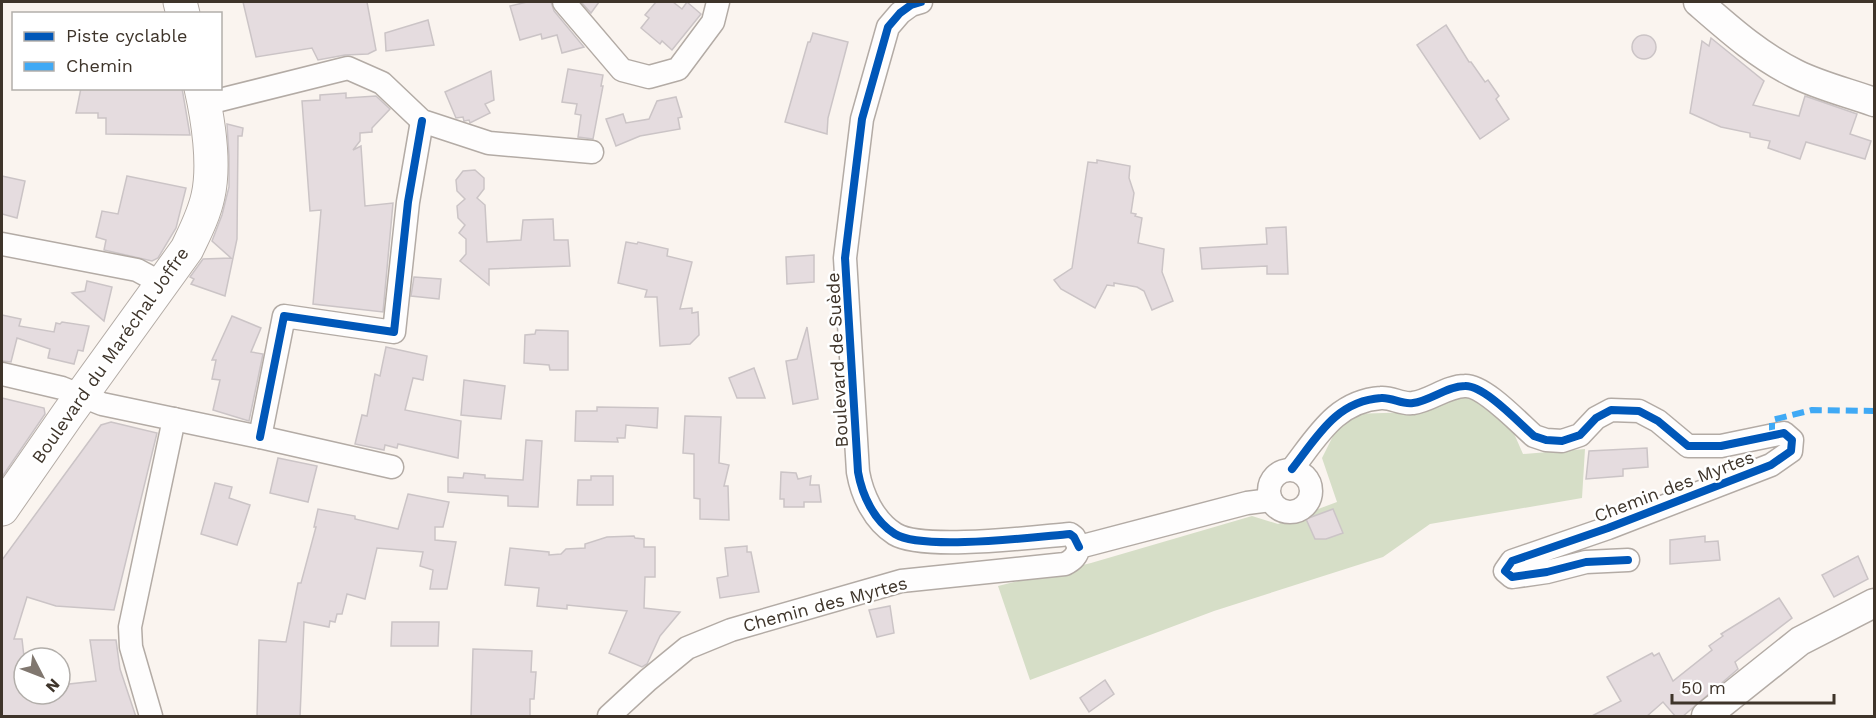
<svg xmlns="http://www.w3.org/2000/svg" width="1876" height="718" viewBox="0 0 1876 718" font-family="'Work Sans',sans-serif">
  <rect width="100%" height="100%" fill="#faf4ef"/>
  <path fill="#d6dec7" d="M1473,396L1512,429L1523,454L1585,449L1582,498L1430,524L1383,557L1214,611L1030,680L998,586L1091,563L1252,516L1278,524L1337,502L1322,458L1340,422L1351,414L1416,412L1456,398Z"/>
  <g fill="#e5dcdf" stroke="#cbc4c6" stroke-width="1.5">
    <path d="M243,2H367L376,50L368,54L345,55L318,60L312,48L256,57Z"/>
    <path d="M527,2H551L554,11L584,47L562,53L557,35L542,39L541,34L520,40L510,6Z"/>
    <path d="M581,2H599L591,13Z"/>
    <path d="M656,2H673L682,9L687,2L701,14L672,50L662,41L660,44L641,28L649,18L645,15Z"/>
    <path d="M428,20L434,45L386,51L385,33Z"/>
    <path d="M1446,25L1469,62H1471L1485,82L1488,80L1499,96L1496,99L1509,119L1480,139L1417,45Z"/>
    <path d="M813,33L848,42L828,118L827,134L785,122L808,42H810Z"/>
    <circle cx="1644" cy="47" r="12"/>
    <path d="M1711,38L1764,81L1753,105L1799,116L1805,96L1857,114L1850,134L1871,141L1865,159L1806,142L1800,159L1768,148L1770,141L1750,137V133L1721,127L1690,113L1702,41L1709,46Z"/>
    <path d="M568,69L603,75L601,86H603L593,139L578,137L581,115L575,114L577,104L562,102Z"/>
    <path d="M491,71L494,100L485,104L490,113L470,123L469,120L464,121L463,117L456,118L445,92Z"/>
    <path d="M81,88H182L190,135L106,134V118H98V113H76Z"/>
    <path d="M346,93V98L376,96L390,109L372,128V132L360,133V141L353,150L361,146L365,206L393,203L383,312L313,304L321,210L310,211L302,101L320,100V95Z"/>
    <path d="M676,97L682,117L678,118L680,129L640,136L616,146L606,119L623,114L626,123L649,119L657,101Z"/>
    <path d="M227,124L243,128L242,136H238L237,239L225,296L191,284L194,279L190,277L203,259L231,258L212,241L222,215L229,187V156Z"/>
    <path d="M1097,160L1130,166L1129,178L1134,193L1131,213L1136,214L1135,216L1142,218L1138,243L1164,249L1162,272L1173,301L1152,310L1144,291L1137,287L1114,283V286L1107,285L1095,308L1061,289L1054,280L1072,268L1088,162L1097,163Z"/>
    <path d="M475,170L484,178V189L477,198L485,205L487,242L521,240L523,220L553,219L554,240H568L570,266L489,269V285L460,261L466,254V239L459,233L465,225L458,218L457,206L465,199L457,191L456,180L463,171Z"/>
    <path d="M2,176L25,181L17,218L2,214Z"/>
    <path d="M127,176L186,188L176,228L158,258L152,261L104,250L106,240L96,237L102,211L118,214Z"/>
    <path d="M1286,227L1288,274H1267V266L1202,269L1200,248L1267,244L1266,228Z"/>
    <path d="M626,242L637,244L638,242L668,249L667,256L692,262L680,309L692,308V313L698,312L699,335L690,344L660,346L657,297H645L647,290L618,283Z"/>
    <path d="M814,255V282L787,284L786,257Z"/>
    <path d="M414,277L441,279L439,299L411,296Z"/>
    <path d="M87,281L112,287L104,321L72,293L85,291Z"/>
    <path d="M2,315L21,319L19,326L54,332L56,323L60,324L62,322L89,326L83,351L78,350L74,364L48,358L50,349L17,338L11,362L2,361Z"/>
    <path d="M232,316L261,328L251,352L263,354L249,421L213,410L220,380L212,379L216,360H212Z"/>
    <path d="M807,327L818,399L793,404L786,361L797,359Z"/>
    <path d="M536,330L568,331V370H550L549,365L524,363L525,335L535,334Z"/>
    <path d="M386,347L427,356L423,380L413,378L405,410L461,421L458,458L398,444L397,448L385,445L384,450L355,444L362,415L367,416L375,374L380,376Z"/>
    <path d="M754,368L765,398H737L729,378Z"/>
    <path d="M464,380L505,386L501,419L461,415Z"/>
    <path d="M2,398L44,408L45,414L2,477Z"/>
    <path d="M597,407L658,408L657,428L626,425L625,438H617L618,442L575,441L576,411H597Z"/>
    <path d="M685,416L721,417L719,463L729,465L724,486H728L729,520L700,519V499L694,498V454L683,453Z"/>
    <path d="M111,422L157,433L114,610L56,606L27,597L14,639H22L24,657V694H60V685L96,681L90,640H116L120,669L136,717H2V560L101,425Z"/>
    <path d="M526,440L542,441L538,507L508,506V496L448,492V477L463,478L464,473L485,475V478L523,480Z"/>
    <path d="M1647,448L1648,467L1623,469V476L1586,479L1589,451Z"/>
    <path d="M278,458L317,466L308,502L270,493Z"/>
    <path d="M781,472L796,473L798,479L811,476L810,485H819L821,502H804V507H784V499H780Z"/>
    <path d="M591,476H613V505H577L578,480H591Z"/>
    <path d="M215,483L232,487L229,498L250,505L237,545L201,534Z"/>
    <path d="M408,494L449,502L443,527H435V540L456,542L447,589H430L433,570L420,566L423,552L377,548L365,599L347,594L342,614H337L335,622L330,621L329,627L304,622L300,717H257L259,640L286,642L298,583H301L316,527H314L318,509L355,516V519L398,529Z"/>
    <path d="M1333,509L1343,533L1326,539H1315L1306,519Z"/>
    <path d="M634,536L635,538L644,539V547H655V577H645L644,608L680,612L660,636L647,664L642,667L609,653L627,611L567,605V609L537,606L539,588L505,585L510,548L549,552V555L561,554L566,549L585,548V544L607,537Z"/>
    <path d="M1705,536V542L1718,541L1720,560L1670,564V540Z"/>
    <path d="M747,546V552H751L759,592L720,598L717,578L728,576L725,548Z"/>
    <path d="M1858,556L1868,579L1834,597L1822,575Z"/>
    <path d="M1779,598L1792,618L1735,662L1738,669L1682,717H1676L1663,702L1646,717H1590L1621,701L1607,677L1652,653L1654,656L1659,653L1673,681L1712,650L1709,646L1723,636L1721,634Z"/>
    <path d="M890,606L894,633L877,637L869,610Z"/>
    <path d="M392,622H439L438,646H391Z"/>
    <path d="M473,649L532,651L531,672H536L534,699H530V717H471Z"/>
    <path d="M1105,680L1114,694L1089,712L1080,698Z"/>
  </g>
  <g fill="none" stroke-linecap="round" stroke-linejoin="round">
    <g stroke="#b3aba5" stroke-width="25">
      <g id="minor">
        <path d="M564,2L622,70L649,77L678,69L713,22L718,2"/>
        <path d="M921,2L911,5L900,13L888,27L862,119L845,258L858,472C862,495 874,521 895,534C923,551 1034,537 1070,534L1074,537L1079,547"/>
        <path d="M204,104L348,68L382,83L422,121L489,143L592,152"/>
        <path d="M2,244L137,270L163,284"/>
        <path d="M2,374L62,388L102,404L260,437L392,467"/>
        <path d="M260,437L284,316L394,332L408,202L422,121"/>
        <path d="M1292,469C1317,437 1336,401 1381,398C1392,397 1402,405 1413,403C1430,401 1447,386 1465,386C1484,385 1519,423 1534,436L1546,440L1562,441L1580,435L1596,418L1611,410L1639,411L1658,421L1688,446H1721L1784,433L1792,440L1791,451L1771,465L1608,528L1512,561L1505,571L1512,577L1547,572L1586,562L1628,560"/>
        <circle cx="1290" cy="491" r="21"/>
        <path d="M151,716L131,647L130,627L174,419"/>
        <path d="M609,716L648,680L687,648L731,630L901,581L1065,564C1073,560 1077,556 1079,547L1247,503L1271,500"/>
      </g>
    </g>
    <g stroke="#b3aba5" stroke-width="31">
      <g id="tertiary">
        <path d="M1698,2C1729,29 1759,56 1796,74C1820,86 1849,93 1874,102"/>
        <path d="M1706,716L1800,641L1874,603"/>
      </g>
    </g>
    <g stroke="#b3aba5" stroke-width="35">
      <g id="secondary">
        <path d="M180,2L183,14"/>
        <path d="M2,509L68,414L187,249C195,232 204,215 208,196C215,165 208,119 201,88"/>
      </g>
    </g>
    <use href="#minor" stroke="#fefdfd" stroke-width="22"/>
    <use href="#tertiary" stroke="#fefdfd" stroke-width="28"/>
    <use href="#secondary" stroke="#fefdfd" stroke-width="33"/>
    <path stroke="#3fa9f5" stroke-width="6" stroke-dasharray="12 6" stroke-linecap="butt" d="M1772,435V420L1812,410L1874,411"/>
    <g stroke="#fff" stroke-width="11">
      <g id="cycleway">
        <path d="M921,2L911,5L900,13L888,27L862,119L845,258L858,472C862,495 874,521 895,534C923,551 1034,537 1070,534L1074,537L1079,547"/>
        <path d="M260,437L284,316L394,332L408,202L422,121"/>
        <path d="M1292,469C1317,437 1336,401 1381,398C1392,397 1402,405 1413,403C1430,401 1447,386 1465,386C1484,385 1519,423 1534,436L1546,440L1562,441L1580,435L1596,418L1611,410L1639,411L1658,421L1688,446H1721L1784,433L1792,440L1791,451L1771,465L1608,528L1512,561L1505,571L1512,577L1547,572L1586,562L1628,560"/>
      </g>
    </g>
    <use href="#cycleway" stroke="#0057b8" stroke-width="8"/>
  </g>
  <g text-anchor="middle" dominant-baseline="central" stroke-width="5" stroke-linejoin="round" paint-order="stroke">
    <g font-size="18" fill="#3e342a" stroke="#fff">
      <text transform="translate(110 355) rotate(-55)">Boulevard du Maréchal Joffre</text>
      <text transform="translate(837 360) rotate(-93)">Boulevard de Suède</text>
      <text transform="translate(1674 486) rotate(-21)">Chemin des Myrtes</text>
      <text transform="translate(825 604) rotate(-15)">Chemin des Myrtes</text>
    </g>
  </g>
  <rect width="1876" height="718" fill="none" stroke="#3e342a" stroke-width="6"/>
  <rect x="12" y="12" width="210" height="78" fill="#ffffff" stroke="#b2aeaa" stroke-width="1.5"/>
  <rect x="24" y="32" width="30" height="9" fill="#0057b8" stroke="#b2aeaa" stroke-width="1.5"/>
  <text x="66" y="42" font-size="18" fill="#3e342a">Piste cyclable</text>
  <rect x="24" y="62" width="30" height="9" fill="#3fa9f5" stroke="#b2aeaa" stroke-width="1.5"/>
  <text x="66" y="72" font-size="18" fill="#3e342a">Chemin</text>
  <g transform="translate(42 676) rotate(132)"><circle r="28" fill="#ffffff" stroke="#b2aeaa" stroke-width="1.5"/>
  <path d="M0-4.5L10 22L0 15L-10 22Z" fill="#80776f"/>
  <text y="-9" font-size="16" font-weight="bold" text-anchor="middle" fill="#3e342a">N</text>
  </g>
  <path d="M1672 694v9h162v-9" fill="none" stroke="#3e342a" stroke-width="3"/>
  <text x="1681" y="694" font-size="18" fill="#3e342a" stroke="#ffffff" stroke-width="4.5" paint-order="stroke">50 m</text>
</svg>
